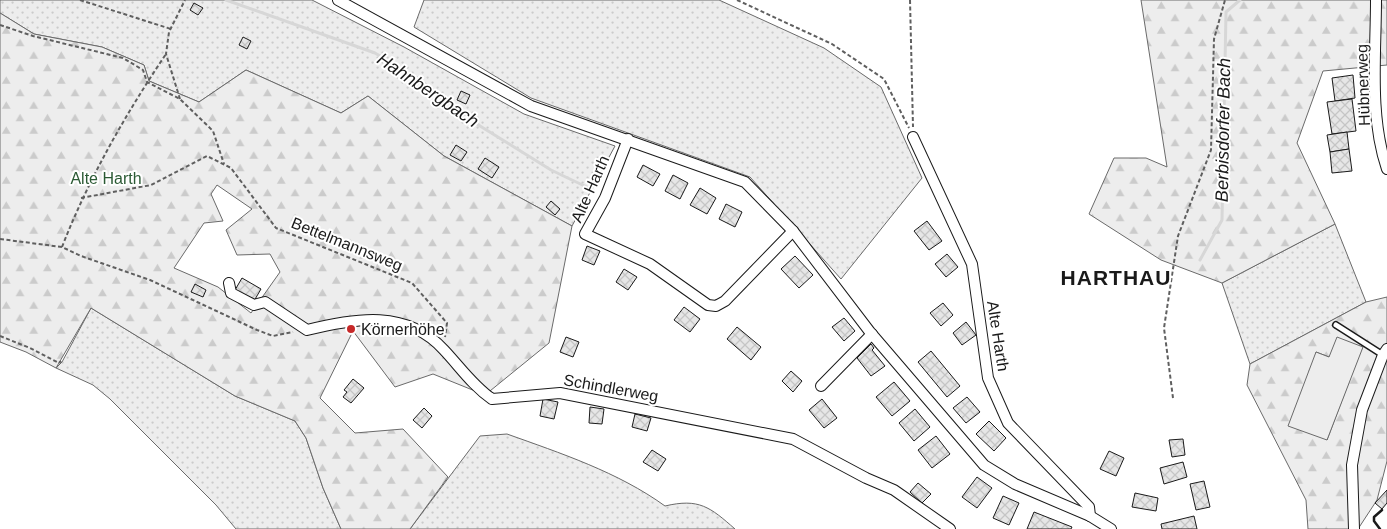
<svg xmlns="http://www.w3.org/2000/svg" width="1387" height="529" viewBox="0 0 1387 529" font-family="Arial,sans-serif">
  <defs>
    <pattern id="grass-dots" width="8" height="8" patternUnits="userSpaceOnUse" patternTransform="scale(1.25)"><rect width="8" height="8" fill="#ededed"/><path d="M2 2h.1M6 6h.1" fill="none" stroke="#cbcbcb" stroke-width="1.8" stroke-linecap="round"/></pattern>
    <pattern id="forest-firs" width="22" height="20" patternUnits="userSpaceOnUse" patternTransform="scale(1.25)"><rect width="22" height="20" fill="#ededed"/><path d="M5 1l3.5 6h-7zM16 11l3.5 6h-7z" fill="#cbcbcb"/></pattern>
    <pattern id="building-cross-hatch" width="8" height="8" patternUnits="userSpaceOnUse" patternTransform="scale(1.25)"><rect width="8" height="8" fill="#e6e6e6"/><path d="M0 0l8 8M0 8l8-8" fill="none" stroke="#c5c5c5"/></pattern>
  </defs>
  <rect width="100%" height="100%" fill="#fff"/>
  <g fill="url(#grass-dots)" stroke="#6a6a6a">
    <path d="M0,0H312L404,47L524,114L615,146L572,226L444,156L368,96L341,113L246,70L199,102L149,81L144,65L102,47L34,34L0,13Z"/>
    <path d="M424,0H719L824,48L881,87L922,178L841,279L750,177L531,98L414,27Z"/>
    <path d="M1335,224L1366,302L1250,364L1222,283Z"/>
    <path d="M91,308L235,396L295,421L306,438L323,488L341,529H236L216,505L110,399L93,385L56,368L62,362Z"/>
    <path d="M507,434C560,453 618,472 665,506C699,498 710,507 735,529H410L480,436Z"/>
  </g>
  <g fill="url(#forest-firs)" stroke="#6a6a6a" fill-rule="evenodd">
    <path d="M1141,0H1387V65L1323,71L1297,143L1335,224L1222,283L1161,260L1089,214L1114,158H1146L1167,167Z"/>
    <path d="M0,13L34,34L102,47L144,65L149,81L199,102L246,70L341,113L368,96L444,156L572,226L549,343L485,395L433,374L395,387L353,331L320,398L355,433L403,429L448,477L410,529H341L323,488L306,438L295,421L235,396L91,308L56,368L26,352L0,342ZM217,185L252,209L226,230L237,255L270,254L280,272L251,313L218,287L174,268L204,223L223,221L211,194Z"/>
    <path d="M1387,297V461L1377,500L1358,529H1308L1306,500L1247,385L1250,364L1366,302ZM1362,347L1327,440L1316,352L1329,357Z"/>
  </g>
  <path fill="#ededed" stroke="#6a6a6a" d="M1337,337L1363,347L1327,440L1288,426L1316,352L1329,357Z"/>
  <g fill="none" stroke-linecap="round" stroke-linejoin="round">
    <g stroke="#d7d7d7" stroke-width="3">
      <path d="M226,0L375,53L420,80L480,126L551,170L593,190"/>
      <path d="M1200,260L1222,220L1226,12L1240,0"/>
    </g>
  </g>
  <g fill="url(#building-cross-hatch)" stroke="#1a1a1a">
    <path d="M194,3L203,8L198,15L190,10Z"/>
    <path d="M243,37L251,41L247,49L239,45Z"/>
    <path d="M1353,75L1355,98L1335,101L1332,78Z"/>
    <path d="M461,91L470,95L466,104L457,100Z"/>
    <path d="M1352,99L1356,131L1332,134L1327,102Z"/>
    <path d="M1347,132L1349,149L1330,152L1327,135Z"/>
    <path d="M456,145L467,152L461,161L450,155Z"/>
    <path d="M1349,149L1352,171L1332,173L1330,152Z"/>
    <path d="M485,158L499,167L492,178L478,169Z"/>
    <path d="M643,165L660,174L653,186L637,177Z"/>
    <path d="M673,175L688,183L680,199L665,191Z"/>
    <path d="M700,188L716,198L707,214L690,205Z"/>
    <path d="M551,201L560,209L555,215L546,207Z"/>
    <path d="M726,204L742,212L735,227L719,219Z"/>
    <path d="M927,221L942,241L929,250L914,231Z"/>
    <path d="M587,246L600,251L594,265L582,260Z"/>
    <path d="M947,254L958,267L946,277L935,264Z"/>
    <path d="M795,256L813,275L799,288L781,269Z"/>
    <path d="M624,269L637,277L628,290L616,282Z"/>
    <path d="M242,278L261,289L254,301L235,290Z"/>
    <path d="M195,284L206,290L203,297L191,292Z"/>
    <path d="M943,303L953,315L941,326L930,313Z"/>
    <path d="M684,307L700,319L690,332L674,320Z"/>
    <path d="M844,318L855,331L844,341L832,327Z"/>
    <path d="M966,322L976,335L962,345L953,333Z"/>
    <path d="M737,327L761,347L751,360L727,339Z"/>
    <path d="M566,337L579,342L573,357L560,352Z"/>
    <path d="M871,344L874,348L872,350L885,366L871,376L857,358Z"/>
    <path d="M931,351L960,386L947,397L918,362Z"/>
    <path d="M791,371L802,381L793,392L782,381Z"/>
    <path d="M353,379L364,388L351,403L343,397L347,392L344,390Z"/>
    <path d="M894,382L910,401L892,416L876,397Z"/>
    <path d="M967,397L980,412L966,423L953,408Z"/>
    <path d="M543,399L558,402L554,419L540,416Z"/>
    <path d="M822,399L837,418L824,428L809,410Z"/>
    <path d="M590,407L604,409L602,424L589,423Z"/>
    <path d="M424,408L432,416L422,428L413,420Z"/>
    <path d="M915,409L930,427L914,441L899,423Z"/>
    <path d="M635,414L651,418L647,431L632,427Z"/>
    <path d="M989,421L1006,438L994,451L976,434Z"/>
    <path d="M936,436L950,454L932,468L918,450Z"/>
    <path d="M1183,439L1185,455L1172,457L1169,440Z"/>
    <path d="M652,450L666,459L658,471L643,462Z"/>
    <path d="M1109,451L1124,458L1116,476L1100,469Z"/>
    <path d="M1183,462L1187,477L1164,484L1160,468Z"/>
    <path d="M977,477L992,488L977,508L962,497Z"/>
    <path d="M1204,481L1210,507L1196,510L1190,484Z"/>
    <path d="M918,483L931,494L922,503L910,492Z"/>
    <path d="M1387,490V503L1382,509L1375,503Z"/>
    <path d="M1135,493L1158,498L1156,511L1132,507Z"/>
    <path d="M1003,496L1019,503L1009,525L993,518Z"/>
    <path d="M1034,512L1072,527L1071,529H1027Z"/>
    <path d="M1194,516L1197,529H1162L1161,524Z"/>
  </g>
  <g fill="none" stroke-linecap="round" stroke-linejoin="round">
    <g stroke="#1a1a1a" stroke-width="8">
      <path id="lane" d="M1336,325L1383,355"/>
    </g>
    <g stroke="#1a1a1a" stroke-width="12">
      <g id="street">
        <path d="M338,0L531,106L745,182L793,231L870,332L984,465L1015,484L1090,516L1111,529"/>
        <path d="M1376,0C1376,55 1369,116 1387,169"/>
        <path d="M913,137L972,264L988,378L1008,423L1089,507L1090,516"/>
        <path d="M628,139L605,198L585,234L650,264L708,305L716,306L725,301L793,231"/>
        <path d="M229,283L231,293L254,305L265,302L307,330C355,318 407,309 444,350C460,367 473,386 492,399L560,393L793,439L866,478L894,490L950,529"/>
        <path d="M821,386L872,334"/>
        <path d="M1354,529L1352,465L1362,410L1383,355L1387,349"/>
      </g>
    </g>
    <g stroke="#5f5f5f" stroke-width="2" stroke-dasharray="4 2.5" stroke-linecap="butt">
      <path d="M80,0L171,29"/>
      <path d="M737,0L832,44L884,79L909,128"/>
      <path d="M910,0L913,127"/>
      <path d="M0,25L33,36L123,58L143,70L147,82L180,99L213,131L224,164"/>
      <path d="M180,99L166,54L169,32L185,0"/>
      <path d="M81,198L151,185L207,156L231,168L276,228L412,283L447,323L445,337"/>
      <path d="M0,239L62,247L81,256L150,280L257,330L273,336L293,332"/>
      <path d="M62,247C89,178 125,115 166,54"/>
      <path d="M0,336L30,348L59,363L61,361"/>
      <path d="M1173,398L1164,328L1178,236L1211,150L1214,39L1225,0"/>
    </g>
    <use href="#lane" stroke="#fff" stroke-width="5"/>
    <use href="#street" stroke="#fff" stroke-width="10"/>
    <path stroke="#1a1a1a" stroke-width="2.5" d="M1380,529L1374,521V517L1382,510"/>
  </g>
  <circle fill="#c62828" stroke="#fff" stroke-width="2" cx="351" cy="329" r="5"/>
  <g text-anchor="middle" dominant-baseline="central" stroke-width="4" stroke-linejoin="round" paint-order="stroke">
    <g font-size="16" fill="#1a1a1a" stroke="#fff">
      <text transform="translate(1363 85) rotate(-92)">Hübnerweg</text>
      <text transform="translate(590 189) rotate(-66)">Alte Harth</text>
      <text transform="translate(347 244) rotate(22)">Bettelmannsweg</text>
      <text transform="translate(998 336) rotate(81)">Alte Harth</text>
      <text transform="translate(611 388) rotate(10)">Schindlerweg</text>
    </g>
    <g font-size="16" fill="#2b5a34" stroke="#fff">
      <text x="106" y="178">Alte Harth</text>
    </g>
    <g font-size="16" fill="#1a1a1a" stroke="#fff" text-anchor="start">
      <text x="361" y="329">Körnerhöhe</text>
    </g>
    <g font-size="18" font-style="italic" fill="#1a1a1a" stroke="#fff">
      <text transform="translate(428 90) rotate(34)">Hahnbergbach</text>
      <text transform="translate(1223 130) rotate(-89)">Berbisdorfer Bach</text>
    </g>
    <g font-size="21" font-weight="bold" letter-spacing="1" fill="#1a1a1a" stroke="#fff">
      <text x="1116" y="277">HARTHAU</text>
    </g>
  </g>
</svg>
